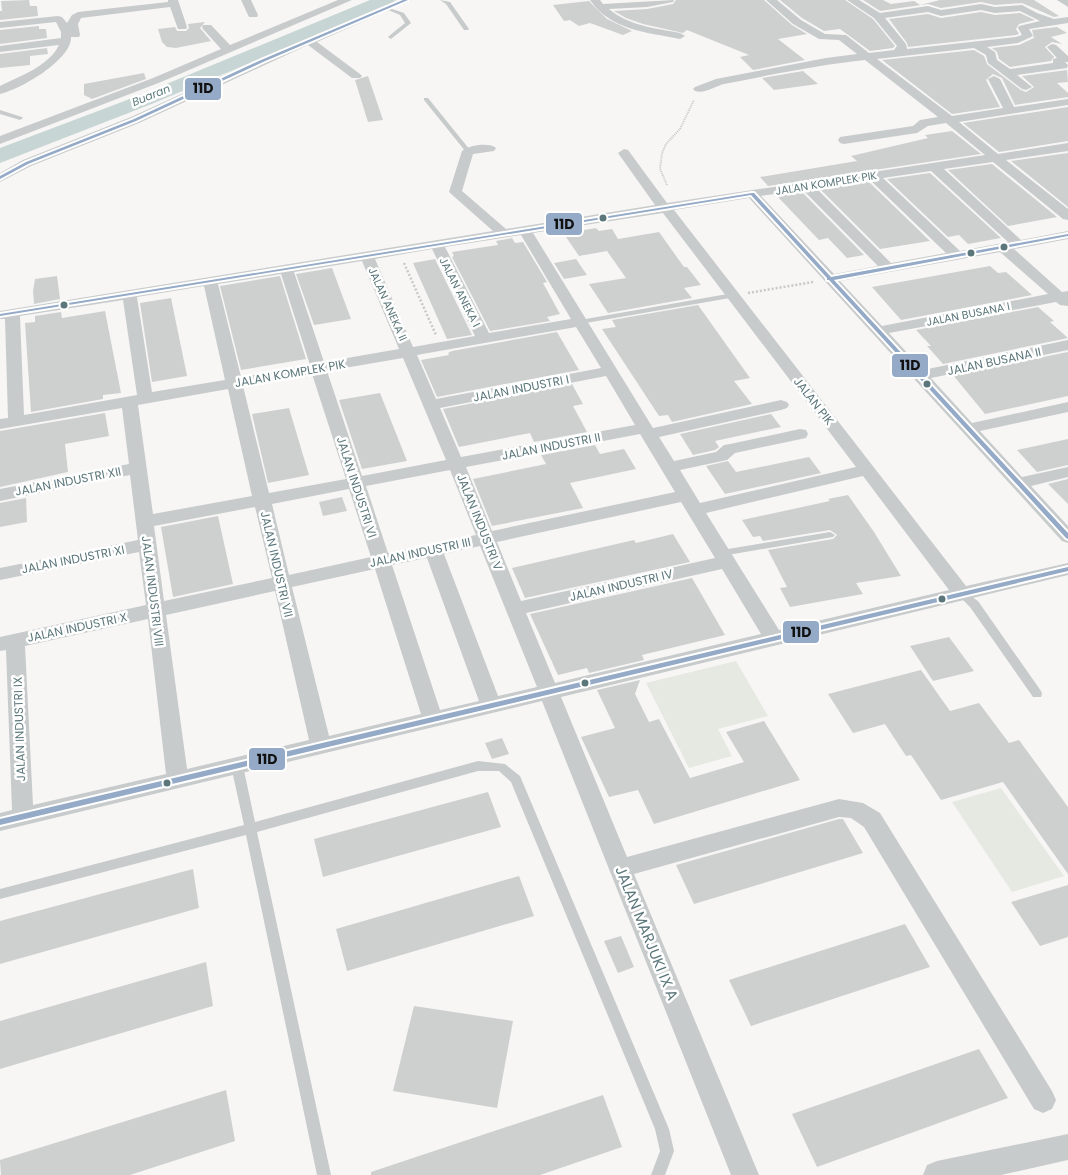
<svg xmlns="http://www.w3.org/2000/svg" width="1068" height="1175" viewBox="0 0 1068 1175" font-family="Poppins,sans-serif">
  <rect width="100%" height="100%" fill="#f7f6f5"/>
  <g fill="#e6e8e2">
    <path d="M736,661L768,716L718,729L732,756L689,768L646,683Z"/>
    <path d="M1001,788L1064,876L1012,892L952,802Z"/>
  </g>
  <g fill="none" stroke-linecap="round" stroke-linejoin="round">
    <path fill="#c7d6d4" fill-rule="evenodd" d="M370,0H395L392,4L149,105L0,163V148L135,97Z"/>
  </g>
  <g fill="#ced0d0">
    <path d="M29,0L30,6H37L38,16L0,20V11H2L1,1Z"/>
    <path d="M676,0H764L792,25L807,34L778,39L805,60L753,70L740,57L749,55L687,30L683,33L643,24L626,18L614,11L647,9L673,4Z"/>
    <path d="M780,0H845L873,19L895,46L893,48L870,51L840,29L824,31L802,18Z"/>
    <path d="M863,0H883L891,4L914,1L920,5L940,0H1034L1059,16L1054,17L1022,3L995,5L981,2L941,8L928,4L880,11Z"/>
    <path d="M589,1L607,19L632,31L623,35L590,23L579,26L570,20L564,21L553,5Z"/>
    <path d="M981,12L995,15L1020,13L1035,20L1019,24L1016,29L1019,34L1016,35L908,47L907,43L889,19L928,14L941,18Z"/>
    <path d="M205,22L200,28L211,41L176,48L167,47L162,42L158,29L175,27L177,31H186L189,28L188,24Z"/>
    <path d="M39,26V29H46L47,38L0,44V30Z"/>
    <path d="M1057,27L1067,33L1051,37L1062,44L1052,42L1045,47L1054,57L1051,61L1010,67L999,59L997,52L992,48L1019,45L1034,38L1032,30Z"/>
    <path d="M47,48L48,54L30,56V65L0,68V54Z"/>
    <path d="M974,50L984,56L987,64L1021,90L1026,92L1034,87L1022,76L1067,70L1068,82L1057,83L1068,93V97L1015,105L1002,78L993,74L986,80L1000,107L952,114L882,60Z"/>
    <path d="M803,71L818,84L774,90L762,78Z"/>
    <path d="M144,73L146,79L92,99L84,95V84Z"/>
    <path d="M368,76L383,120L368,122L355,80Z"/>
    <path d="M1068,107V141L999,152L963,123Z"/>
    <path d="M952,131L981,154L768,186L760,177L857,161L851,156L928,138L925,135Z"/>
    <path d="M1068,153V207L1011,161Z"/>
    <path d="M992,164L1057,217L1008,226L948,170Z"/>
    <path d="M930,173L1001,238L968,244L959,235L948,237L887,179Z"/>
    <path d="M869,182L930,241L880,249L820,189Z"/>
    <path d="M802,192L864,255L847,258L828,238L819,240L777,196Z"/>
    <path d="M596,228L599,231L612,229L618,239L659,232L684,267H687L701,285L684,288L692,298L608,313L589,284L626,278L607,251L579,256L566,237L580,234L578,231Z"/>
    <path d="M512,238L515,243L523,242L547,282L543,283L560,314L547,317L550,321L490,331L452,257L454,256L452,252L498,245L496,241Z"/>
    <path d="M435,259L472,335L447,339L413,263Z"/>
    <path d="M576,259L587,275L564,279L554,263Z"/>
    <path d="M990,266L998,273L1006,272L1032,295L901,320L872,287Z"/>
    <path d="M332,268L351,319L314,325L296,274Z"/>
    <path d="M57,276L60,299L34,304L33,291L35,279Z"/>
    <path d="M280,276L306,359L241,370L220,286Z"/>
    <path d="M171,298L187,376L152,382L140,303Z"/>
    <path d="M698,305L750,378L734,381L752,404L672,422L668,415L659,416L602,329L616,327L612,320Z"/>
    <path d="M1038,307L1054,321L1050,322L1068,338L943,364L927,346H931L916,330Z"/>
    <path d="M105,311L121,393L103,395V399L31,412L25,323L35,322V316L61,312L62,318Z"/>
    <path d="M557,332L579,370L437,397L421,360L449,355L448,353L452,351Z"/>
    <path d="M1068,352V396L985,414L953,375Z"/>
    <path d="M572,384L583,404L573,406L587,432L534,442L530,433L459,447L443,409Z"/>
    <path d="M380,393L407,461L362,469L339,400Z"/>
    <path d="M289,408L309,475L268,483L252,414Z"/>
    <path d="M105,413L109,436L65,444L68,472L0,487V431Z"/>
    <path d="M771,414L781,427L715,441L719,447L715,450L693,455L680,434Z"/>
    <path d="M1068,439V465L1037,472L1017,450Z"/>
    <path d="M595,445L600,454L624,449L636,469L570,483L583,508L492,526L473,479L546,464L541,455Z"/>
    <path d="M809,457L821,473L725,494L706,466L728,461L736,472Z"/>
    <path d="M1068,479V504L1048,484Z"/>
    <path d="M848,495L874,532L901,576L856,583L863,594L790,607L780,588L787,587L768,550L833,539L837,535L830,530L763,541L760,536L753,537L742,520L830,501L828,499Z"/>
    <path d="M342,497L347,511L323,516L319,502Z"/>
    <path d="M26,498L27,522L0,527V503Z"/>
    <path d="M218,516L233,584L173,597L161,527Z"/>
    <path d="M673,534L690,562L525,598L512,568L634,540L636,543Z"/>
    <path d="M692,578L725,635L642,655L644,660L589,673L587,668L558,675L530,614Z"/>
    <path d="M949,637L974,671L933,681L910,646Z"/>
    <path d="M921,670L950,711L979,703L1009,743L1019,740L1068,807V874L1003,782L941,800L911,755L906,756L885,724L853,733L828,694Z"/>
    <path d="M640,680L635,694L649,722L659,719L690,778L744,762L726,732L764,721L800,780L654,824L638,790L609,797L581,737L615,728L597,690Z"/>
    <path d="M502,738L509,754L492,759L485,743Z"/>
    <path d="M488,792L501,827L323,877L314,839Z"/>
    <path d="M839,819H843L863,853L694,904L676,865Z"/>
    <path d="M193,869L199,908L0,964V921Z"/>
    <path d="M519,876L534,916L347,971L336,929Z"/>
    <path d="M1068,885V937L1040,946L1011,902Z"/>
    <path d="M905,924L930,967L751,1026L729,980Z"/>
    <path d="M621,936L634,967L618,973L604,941Z"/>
    <path d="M206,962L213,1006L0,1069V1021Z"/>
    <path d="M414,1006L513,1021L497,1108L393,1091Z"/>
    <path d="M979,1049L1008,1098L817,1167L792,1114Z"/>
    <path d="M226,1090L235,1141L130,1175H1L0,1160Z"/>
    <path d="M603,1095L622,1147L540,1175H371V1172Z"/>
  </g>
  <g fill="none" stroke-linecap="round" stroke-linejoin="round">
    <path stroke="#c7c9c9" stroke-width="2" stroke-dasharray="1 1" stroke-linecap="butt" d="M667,185L660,169L662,153L666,144L680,129L694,100"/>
    <g stroke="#c7c9c9" stroke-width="2.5" stroke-dasharray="2 2" stroke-linecap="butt">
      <path d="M404,263L436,335"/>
      <path d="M748,293L813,282"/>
    </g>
    <g fill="#c8cbcb" fill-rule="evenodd">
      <path d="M440,0L450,2L469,29L468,30H464L446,4Z"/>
      <path d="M386,7L404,13L411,23L391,39L388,37L389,36L405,23L400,15L386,9Z"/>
      <path d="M424,98H428L470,150V152H466L424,100Z"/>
      <path d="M0,110L22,117L23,118L20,120L0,114Z"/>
      <path d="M733,293L737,295L736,297L580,324L576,322L580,320Z"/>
      <path d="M830,532L835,535L833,537L722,556L717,553L722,550Z"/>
      <path d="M962,590L978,601L1041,691L1042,694L1041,697H1033L970,607L957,594L958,591Z"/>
      <path d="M237,761L241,763L243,766L255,822L478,761L505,764L520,776L669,1129L674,1151L665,1175H651L660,1151L655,1129L511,782L499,771H478L257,832L331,1175H317L246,835L0,899V889L244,825L231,766L233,763Z"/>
    </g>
    <g fill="#c8cbcb" fill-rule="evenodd">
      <path d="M168,0H178L187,27L186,29H178L170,7L81,18L78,24L80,35L79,37H71C72,60 19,90 0,94V86C20,76 49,66 59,45L0,52V46L61,38V32L56,22L0,28V22L58,16L62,17L67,23L72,15L78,12L168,2Z"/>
      <path d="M241,0H251L258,15L257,17H249Z"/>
      <path d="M338,0H352L161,82L0,144V136L153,78L221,49L203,29L202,27L203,25H211L230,45Z"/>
      <path d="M397,0H411L317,42L360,74L362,76L360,78H352L308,45L139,123L31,166L0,182V173L23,160L131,117L258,59Z"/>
      <path d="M590,0H600L603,4L674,0L673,2L647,7L609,9C629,26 655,28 680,33L685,36L680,39C645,32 611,30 590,0Z"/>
      <path d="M766,0H777L801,20L825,34L846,35L869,53L894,50L897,46L874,18L847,0H859L880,13L928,6L941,10L981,4L995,7L1022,5L1037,13L1054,19L1068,17V23L1029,29L1033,36L1018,43L987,47L995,52L997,60L1010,69L1053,63V59L1057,58L1047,47L1052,44L1056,45L1068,56V62H1065L1068,65L1067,68L1017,75L1032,87L1026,90L1022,89L988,63L986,55L974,48L877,59L952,116L1003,108L988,79L994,76L1000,79L1014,107L1068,99V105L959,122L998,154L1068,143V151L1006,160L1068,209V220L1063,219L993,162L944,169L1021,240L1068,231V239L1014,249L1062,292L1068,291V306L1060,305L1056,302L889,333L923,370L1068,340V350L931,378L972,423L1068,402V412L980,431L1022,477L1068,467V477L1031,486L1068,526V543L1062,541L749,198L674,210L966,586L1068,563V575L561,697L627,857L839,799L863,803L880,813L1052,1091L1056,1100L1052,1109L1043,1113L1034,1109L864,827L851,818L839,817L634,874L759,1175H731L542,701L0,831V813L12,810L6,650L0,651V637L146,605L139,552L0,580V568L138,540L130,475L0,501V489L129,464L122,408L0,429V419L8,418L5,319H0V311L493,231L449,192L462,151C468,145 490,142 496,148L494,151L473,154L462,191L506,229L655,205L618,153L624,149L628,150L667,203L985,155L946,123L928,126L917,133L844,144L840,143L838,140L840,137L913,126L920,120L938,117L865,60C817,65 771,75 724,84C715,86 705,94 695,91L693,89L695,87L716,79L826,58L857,54L839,40L819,39L793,24ZM981,10L995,13L1020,11L1040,21L1019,26L1018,28L1022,35L1016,37L907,49L906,44L885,18L928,12L941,16ZM931,171L1008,242L960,251L883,178ZM870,180L946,253L891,263L816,188ZM803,190L878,266L834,274L761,196ZM663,213L856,467L700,503L680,470L727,460L735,453L806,438L808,434L806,430L800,429L730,444L724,445L716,452L674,461L659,437L781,410L787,408L789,405L787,402L781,400L653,428L533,233ZM521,235L571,319L489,333L445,247ZM432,249L475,336L413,347L375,259ZM1000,252L1048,294L882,326L840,281ZM362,261L399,349L324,362L294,272ZM281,274L310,365L241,377L218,284ZM204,286L225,380L152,392L137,297ZM123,300L137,395L24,415L20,316ZM576,327L601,368L436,399L417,355ZM403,358L446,460L362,476L327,371ZM312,374L346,479L269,493L243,386ZM606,376L635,425L461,457L440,408ZM228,389L252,496L153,514L138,405ZM640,434L675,492L492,531L466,467ZM450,470L476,535L388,553L366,486ZM863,476L949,590L779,630L706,513ZM349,489L371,557L289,575L272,504ZM681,502L715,558L521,601L497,542ZM255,507L272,578L164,601L154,526ZM480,546L537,687L498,696L444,554ZM427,558L479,701L440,710L392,565ZM375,569L421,714L329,736L292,587ZM722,569L761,634L555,683L526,613ZM275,591L309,740L187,769L166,615ZM148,619L166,774L33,805L25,646Z"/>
      <path d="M1057,0H1068V7Z"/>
      <path d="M1068,1134V1160L1001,1175H923L927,1165L937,1161Z"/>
    </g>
    <g stroke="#fff" stroke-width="4">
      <g id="bus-1">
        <path d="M403,0H408L263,62L136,121L28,164L0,179V176L26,162L134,119L261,60Z"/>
        <path d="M752,193H754L831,277L1068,234V236L834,280L1068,533V539L1066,538L829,280H827V278L751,195L0,316V314Z"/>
        <path d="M1068,567V571L0,825V819Z"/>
      </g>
    </g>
    <use href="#bus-1" fill="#94aac7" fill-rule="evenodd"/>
  </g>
  <g fill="#5c777b" stroke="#fff" stroke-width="2">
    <circle cx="603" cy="218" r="4.5"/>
    <circle cx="1004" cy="247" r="4.5"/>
    <circle cx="971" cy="253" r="4.5"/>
    <circle cx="64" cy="305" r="4.5"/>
    <circle cx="927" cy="384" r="4.5"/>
    <circle cx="942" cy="599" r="4.5"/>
    <circle cx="585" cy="683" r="4.5"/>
    <circle cx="167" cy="783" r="4.5"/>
  </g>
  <g text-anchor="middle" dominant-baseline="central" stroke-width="5" stroke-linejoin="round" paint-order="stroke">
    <g font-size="11" font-style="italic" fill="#5b7c7b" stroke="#fff">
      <text transform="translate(151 95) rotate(-22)">Buaran</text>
    </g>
    <g font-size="11" fill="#5c777b" stroke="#fff">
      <text transform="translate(826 183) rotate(-9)">JALAN KOMPLEK PIK</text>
      <text transform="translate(460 292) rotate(63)">JALAN ANEKA I</text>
      <text transform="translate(388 304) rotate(66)">JALAN ANEKA II</text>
      <text transform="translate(968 314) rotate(-11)">JALAN BUSANA I</text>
    </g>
    <g font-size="12" fill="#5c777b" stroke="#fff">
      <text transform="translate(994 361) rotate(-12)">JALAN BUSANA II</text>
      <text transform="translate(290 373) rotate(-10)">JALAN KOMPLEK PIK</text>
      <text transform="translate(521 388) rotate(-11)">JALAN INDUSTRI I</text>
      <text transform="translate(814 401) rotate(52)">JALAN PIK</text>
      <text transform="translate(551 446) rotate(-11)">JALAN INDUSTRI II</text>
      <text transform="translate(68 481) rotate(-11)">JALAN INDUSTRI XII</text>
      <text transform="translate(357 487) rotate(72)">JALAN INDUSTRI VI</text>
      <text transform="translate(480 522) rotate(68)">JALAN INDUSTRI V</text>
      <text transform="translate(420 552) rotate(-12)">JALAN INDUSTRI III</text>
      <text transform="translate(73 559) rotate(-11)">JALAN INDUSTRI XI</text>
      <text transform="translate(277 564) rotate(77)">JALAN INDUSTRI VII</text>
      <text transform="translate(621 585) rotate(-13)">JALAN INDUSTRI IV</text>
      <text transform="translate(153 591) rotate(83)">JALAN INDUSTRI VIII</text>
      <text transform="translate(77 627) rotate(-12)">JALAN INDUSTRI X</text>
      <text transform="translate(19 729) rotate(-92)">JALAN INDUSTRI IX</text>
    </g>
    <g font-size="15" fill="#5c777b" stroke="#fff">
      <text transform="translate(647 933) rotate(68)">JALAN MARJUKI IX A</text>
    </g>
  </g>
  <g stroke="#fff" stroke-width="2">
    <rect x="184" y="77" width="38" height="24" rx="5" fill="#94aac7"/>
    <rect x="545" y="212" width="38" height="24" rx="5" fill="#94aac7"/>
    <rect x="891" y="353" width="38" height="25" rx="5" fill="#94aac7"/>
    <rect x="782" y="620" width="38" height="24" rx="5" fill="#94aac7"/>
    <rect x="248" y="747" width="38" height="24" rx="5" fill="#94aac7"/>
  </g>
  <g font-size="14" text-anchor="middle" font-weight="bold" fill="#111">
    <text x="203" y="93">11D</text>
    <text x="564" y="229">11D</text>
    <text x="910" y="370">11D</text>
    <text x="801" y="637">11D</text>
    <text x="267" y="764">11D</text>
  </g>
</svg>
